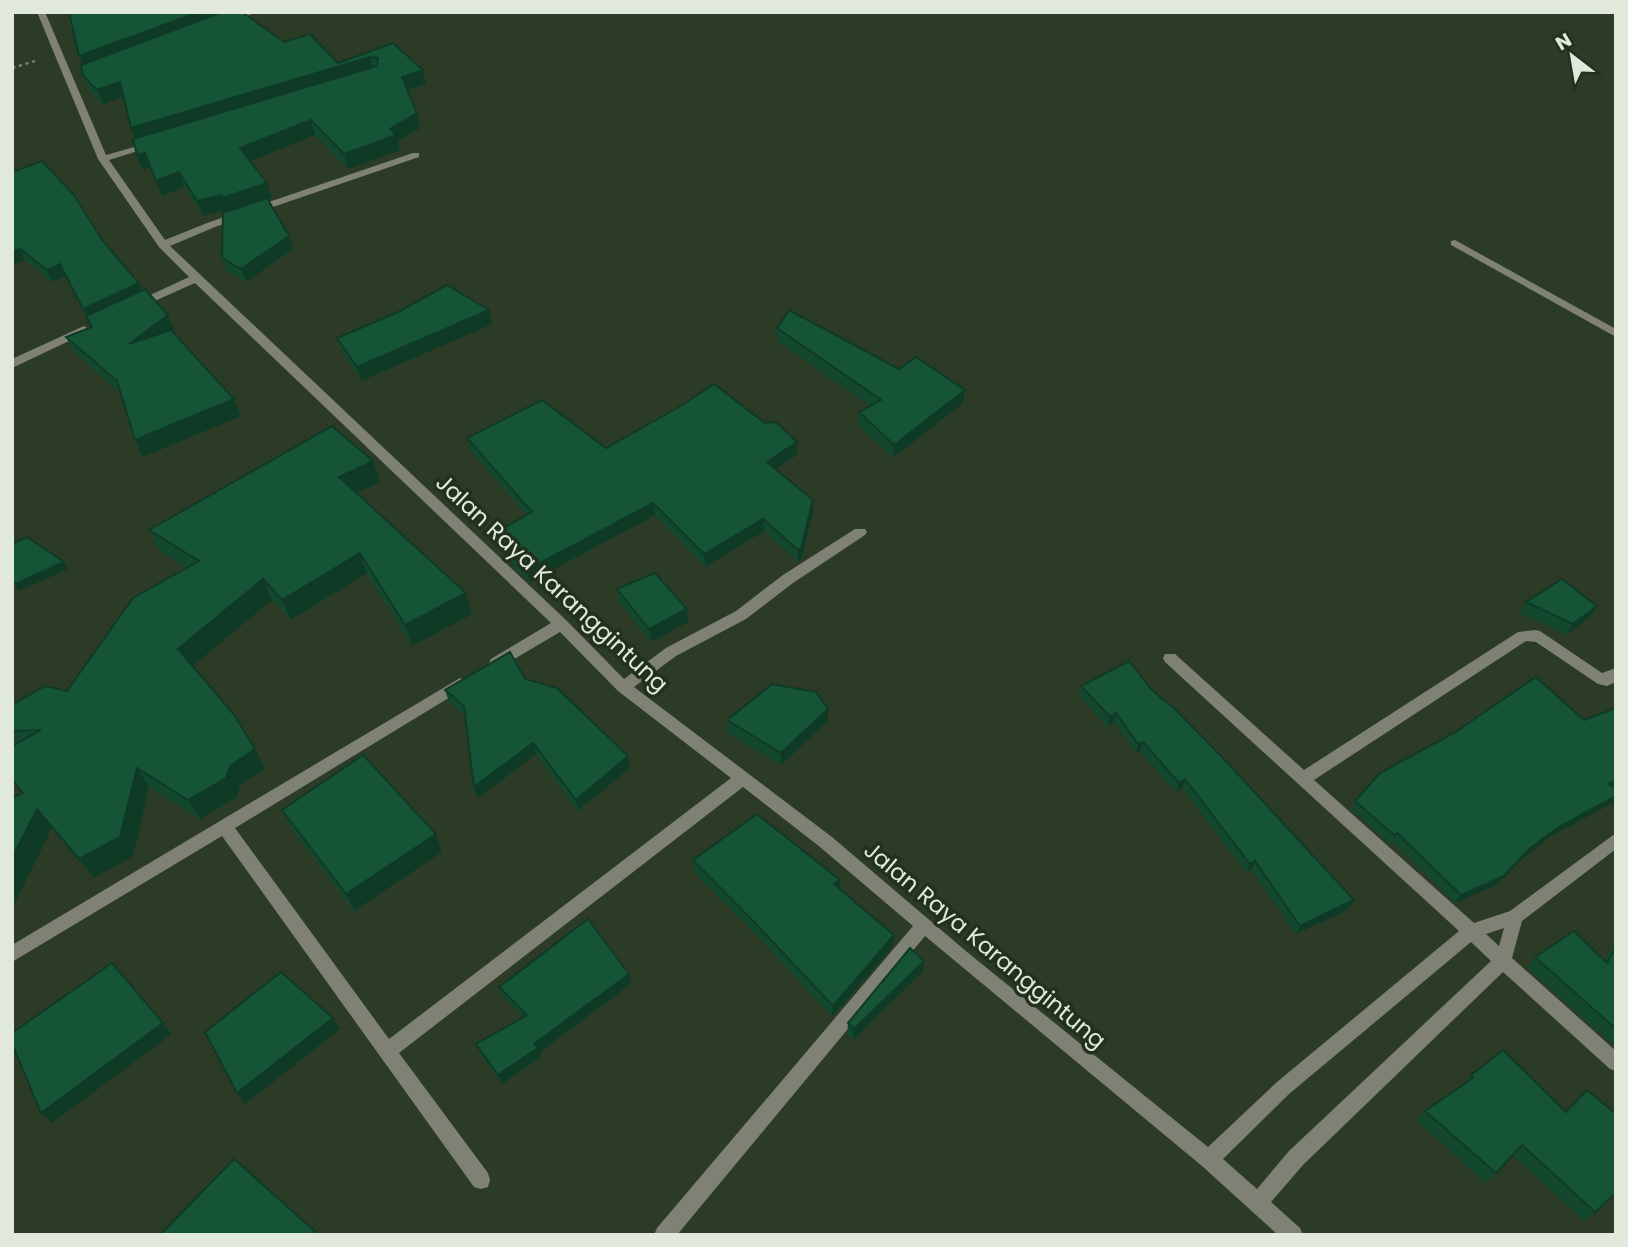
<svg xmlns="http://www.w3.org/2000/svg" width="1628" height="1247" viewBox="0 0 1628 1247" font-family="Poppins,sans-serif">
  <rect width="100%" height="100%" fill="#2c3b26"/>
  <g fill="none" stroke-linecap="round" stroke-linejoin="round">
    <path stroke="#727f6d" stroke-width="2.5" stroke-dasharray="3.5 3.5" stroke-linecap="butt" d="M12,68L35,61"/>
    <g fill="#7f8175" fill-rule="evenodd">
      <path d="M37,12H45L106,155L152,142L157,145L109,160L165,240L207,223L413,153H419V157L215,227L170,246L566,620L624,679L666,648L736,611L783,575L855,529H865L867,532L865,535L793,583L746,619L676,656L634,687L832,837L967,952L1208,1147L1277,1082L1459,931L1165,662L1163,658L1165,654H1175L1304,770L1518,632L1535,630L1540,631L1602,673L1616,668V682L1607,686L1598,684L1536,642L1526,641L1314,780L1474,923L1510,911L1616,833V849L1522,921L1512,958L1616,1051V1071L1610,1069L1503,972L1303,1165L1271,1202L1300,1228L1303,1235H1278L1202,1166L925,936L677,1235H654L657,1228L913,926L820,847L743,787L399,1053L488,1173L490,1180L488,1187L481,1189L474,1187L222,836L12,962V945L460,678L465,680L467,684L465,688L235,828L389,1039L731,778L618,691L560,632L501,667H491L489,663L491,659L551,623L195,283L141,307H133V303L189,277L159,247L98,159ZM1504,928L1499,946L1486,934ZM1471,942L1491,961L1289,1151L1257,1189L1223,1159L1289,1094Z"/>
      <path d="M243,12H256L230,23L223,21Z"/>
      <path d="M1455,240L1616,329V337L1451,245V241Z"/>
      <path d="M84,326L90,330L88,332L12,368V359Z"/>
    </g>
  </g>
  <g fill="#13482f">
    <path d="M284,42L338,63L393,43L423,70L426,84L407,91L420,128L398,141L400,150L348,169L315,135L250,161L272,198L268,200L293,249L246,282L227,271L222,258L227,210L203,216L184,187L162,196L151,167L143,170L137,155L135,139L131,128L123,97L103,104L89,90L83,76V64Z"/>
    <path d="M12,172L102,240L139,283L142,291L175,332L174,333L241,416L143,457L135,440L121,394L75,353L66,337L91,327L66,276L52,282L25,260L12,265Z"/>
    <path d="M492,324L361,381L342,351L337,338Z"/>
    <path d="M777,328L899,369L963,403L893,458L858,425L859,412L870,406L777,341Z"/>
    <path d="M765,423L797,442V455L775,469L813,513L801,560L798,562L764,531L705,567L655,515L530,582L518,571L499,544L496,532L527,515L470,450L467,438L606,448Z"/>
    <path d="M373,461L380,482L357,493L472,614L412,646L367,573L291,620L272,600L192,666L255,749L266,769L240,785L237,797L200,819L149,787L133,856L94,878L12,782V705L67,691L187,568L159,551L149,530Z"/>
    <path d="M617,589L687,609L688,622L651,642L619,602Z"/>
    <path d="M1526,602L1597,606L1590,617L1566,635L1519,613Z"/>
    <path d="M525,679L628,756L630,768L578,811L536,754L478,798L474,787L465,716L449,702L445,690Z"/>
    <path d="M1081,686L1152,690L1349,909L1296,934L1251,870L1246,872L1182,788L1176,792L1140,752L1136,753L1114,722L1107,727L1079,695Z"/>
    <path d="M727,720L828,721L781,765L728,733Z"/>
    <path d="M1613,787L1616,789V800L1615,802L1551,836L1523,858L1498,884L1455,903L1392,841L1389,843L1351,809L1355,801Z"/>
    <path d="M282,810L436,834L442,852L354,911L291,828Z"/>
    <path d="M693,860L840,889L893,946L832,1017L755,933L694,872Z"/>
    <path d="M1616,940V1047L1527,968L1535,957L1605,960Z"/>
    <path d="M924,961L923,972L853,1040L847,1034L848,1023Z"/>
    <path d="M631,984L540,1052L541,1057L502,1084L480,1054L476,1044L523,1017L503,997L499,987Z"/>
    <path d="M1471,1075L1566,1112L1587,1090L1595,1212L1584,1221L1513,1155L1486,1183L1417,1121L1425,1111L1462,1085Z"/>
  </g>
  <g fill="#0f3b26">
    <path d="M199,12H229L84,68L79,56Z"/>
    <path d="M370,57L373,71L137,143L131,128Z"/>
    <path d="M423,70L426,84L405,91L402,77Z"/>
    <path d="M120,82L125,96L103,104L97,90Z"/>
    <path d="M417,113L420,128L398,141L400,150L348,169L344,154Z"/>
    <path d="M311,120L315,135L245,163L240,148Z"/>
    <path d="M145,153L151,167L143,170L137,155Z"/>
    <path d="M179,172L184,187L162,196L156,181Z"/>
    <path d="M267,183L272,198L228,213L227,210L203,216L197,201Z"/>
    <path d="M289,236L293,249L246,282L241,269Z"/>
    <path d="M20,249L25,260L12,265V251Z"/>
    <path d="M60,264L66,276L52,282L47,270Z"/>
    <path d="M139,283L144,295L88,321L83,309Z"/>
    <path d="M489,310L492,324L361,381L357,367Z"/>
    <path d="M168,315L175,332L137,360L129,344Z"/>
    <path d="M965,390L963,403L893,458L894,445Z"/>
    <path d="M234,399L241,416L143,457L135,440Z"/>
    <path d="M797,442V455L767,475V462Z"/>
    <path d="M373,461L380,482L347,497L339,477Z"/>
    <path d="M813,500V513L801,560L798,562V550Z"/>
    <path d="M653,503L655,515L530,582L527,570Z"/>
    <path d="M763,519L764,531L705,567L704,554Z"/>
    <path d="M360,553L367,573L291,620L282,600Z"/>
    <path d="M64,562L68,569L19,591L15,584Z"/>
    <path d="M263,579L272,600L189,669L178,649Z"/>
    <path d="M466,593L472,614L412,646L405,625Z"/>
    <path d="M1597,606L1590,617L1566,635L1573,624Z"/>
    <path d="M687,609L688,622L651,642L649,629Z"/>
    <path d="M828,709V721L781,765V753Z"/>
    <path d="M1116,713L1114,722L1107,727L1110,717Z"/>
    <path d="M1143,742L1140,752L1136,753L1138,744Z"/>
    <path d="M533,743L536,754L478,798L474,787Z"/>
    <path d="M255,749L266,769L240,785L237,797L200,819L188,800L230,766Z"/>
    <path d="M628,756L630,768L578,811L576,800Z"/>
    <path d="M137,768L149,787L133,856L94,878L79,859Z"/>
    <path d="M1185,779L1182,788L1176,792L1179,783Z"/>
    <path d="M1616,781V786L1603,793L1609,784Z"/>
    <path d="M1616,796L1615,802L1551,836L1523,858L1498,884L1455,903L1461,895L1529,849L1557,828Z"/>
    <path d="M37,809L52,828L12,909V858Z"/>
    <path d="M436,834L442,852L354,911L346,894Z"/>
    <path d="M1255,861L1251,870L1246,872L1250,864Z"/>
    <path d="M840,880V892L834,884Z"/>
    <path d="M1354,900L1349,909L1296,934L1300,926Z"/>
    <path d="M894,935L893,946L832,1017L833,1006Z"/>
    <path d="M924,961L923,972L853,1040L854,1029Z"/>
    <path d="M629,974L631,984L540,1052L541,1057L502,1084L498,1075L534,1044Z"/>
    <path d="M333,1018L340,1029L245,1104L237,1093Z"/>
    <path d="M163,1023L172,1034L52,1123L41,1113Z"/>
  </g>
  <g fill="#165437" stroke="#0f3b26" stroke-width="2">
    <path d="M69,12H199L79,56Z"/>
    <path d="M222,12H242L284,42L310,34L338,63L393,43L423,70L402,77L417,113L390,129L396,135L344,154L311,120L240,148L267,183L222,198V195L197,201L179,172L156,181L145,153L137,155L133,139L377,66L378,58L370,57L131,128L120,82L97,90L83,76L81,65Z"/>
    <path d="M42,161L74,195L102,240L139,283L83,309L60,264L47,270L20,249L12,251V172Z"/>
    <path d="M267,198L289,236L241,269L222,258L223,213Z"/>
    <path d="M447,285L489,310L357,367L337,338L398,312Z"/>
    <path d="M145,289L168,315L129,344L171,330L234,399L135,440L117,381L66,337L92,327L86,316Z"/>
    <path d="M789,310L899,369L916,357L965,390L894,445L859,412L881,400L777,328Z"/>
    <path d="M714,384L765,423L776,422L797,442L767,462L813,500L801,548L798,550L763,519L704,554L653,503L527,570L516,559L496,532L532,512L467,438L542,400L606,448L679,407Z"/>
    <path d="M332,426L373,461L339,477L466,593L405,625L360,553L282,600L263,579L178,649L235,716L255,749L230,766L226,778L188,800L137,768L120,837L79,859L37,809L12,858V798L23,793L12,780V746L41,730L12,731V705L45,686L67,691L133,598L199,561L149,530Z"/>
    <path d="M27,537L64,562L15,584L12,581V544Z"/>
    <path d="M655,573L687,609L649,629L617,589Z"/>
    <path d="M1562,579L1597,606L1573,624L1526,602Z"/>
    <path d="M510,652L525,679L557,688L628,756L576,800L533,743L474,787L464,706L445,690Z"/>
    <path d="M1129,661L1152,690L1177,711L1223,758L1354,900L1300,926L1255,861L1250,864L1185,779L1179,783L1143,742L1138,744L1116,713L1110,717L1081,686Z"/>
    <path d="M1536,677L1584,720L1616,708V781L1609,784L1616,789V796L1557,828L1529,849L1504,876L1461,895L1397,833L1394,835L1355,801L1380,773L1454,733Z"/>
    <path d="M772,684L816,692L828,709L781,753L727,720Z"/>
    <path d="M363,755L436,834L346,894L282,810Z"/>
    <path d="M757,814L840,880L834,884L894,935L833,1006L754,922L693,860Z"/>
    <path d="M588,919L629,974L534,1044L538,1048L498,1075L476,1044L527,1015L499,987Z"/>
    <path d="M1574,931L1607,963L1616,947V1029L1535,957Z"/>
    <path d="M910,948L924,961L854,1029L848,1023Z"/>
    <path d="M112,963L163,1023L41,1113L12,1044V1033Z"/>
    <path d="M281,972L333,1018L237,1093L205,1032Z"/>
    <path d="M1503,1050L1566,1112L1587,1090L1616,1114V1193L1595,1212L1522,1145L1496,1173L1425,1111L1473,1078L1471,1075Z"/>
    <path d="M234,1159L319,1235H160Z"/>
  </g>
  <g text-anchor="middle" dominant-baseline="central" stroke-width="7" stroke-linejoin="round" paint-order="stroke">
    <g font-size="23" fill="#e0e9dc" stroke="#22311d">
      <text transform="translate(552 583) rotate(43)">Jalan Raya Karanggintung</text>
      <text transform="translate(985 945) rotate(40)">Jalan Raya Karanggintung</text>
    </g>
  </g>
  <rect width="1628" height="1247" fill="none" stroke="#e0e9dc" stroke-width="28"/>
  <g transform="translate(1572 56) rotate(329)" stroke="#22311d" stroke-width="5" paint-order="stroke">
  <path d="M0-5L12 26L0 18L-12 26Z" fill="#e0e9dc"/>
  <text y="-10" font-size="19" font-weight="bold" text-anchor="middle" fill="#e0e9dc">N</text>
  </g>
</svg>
